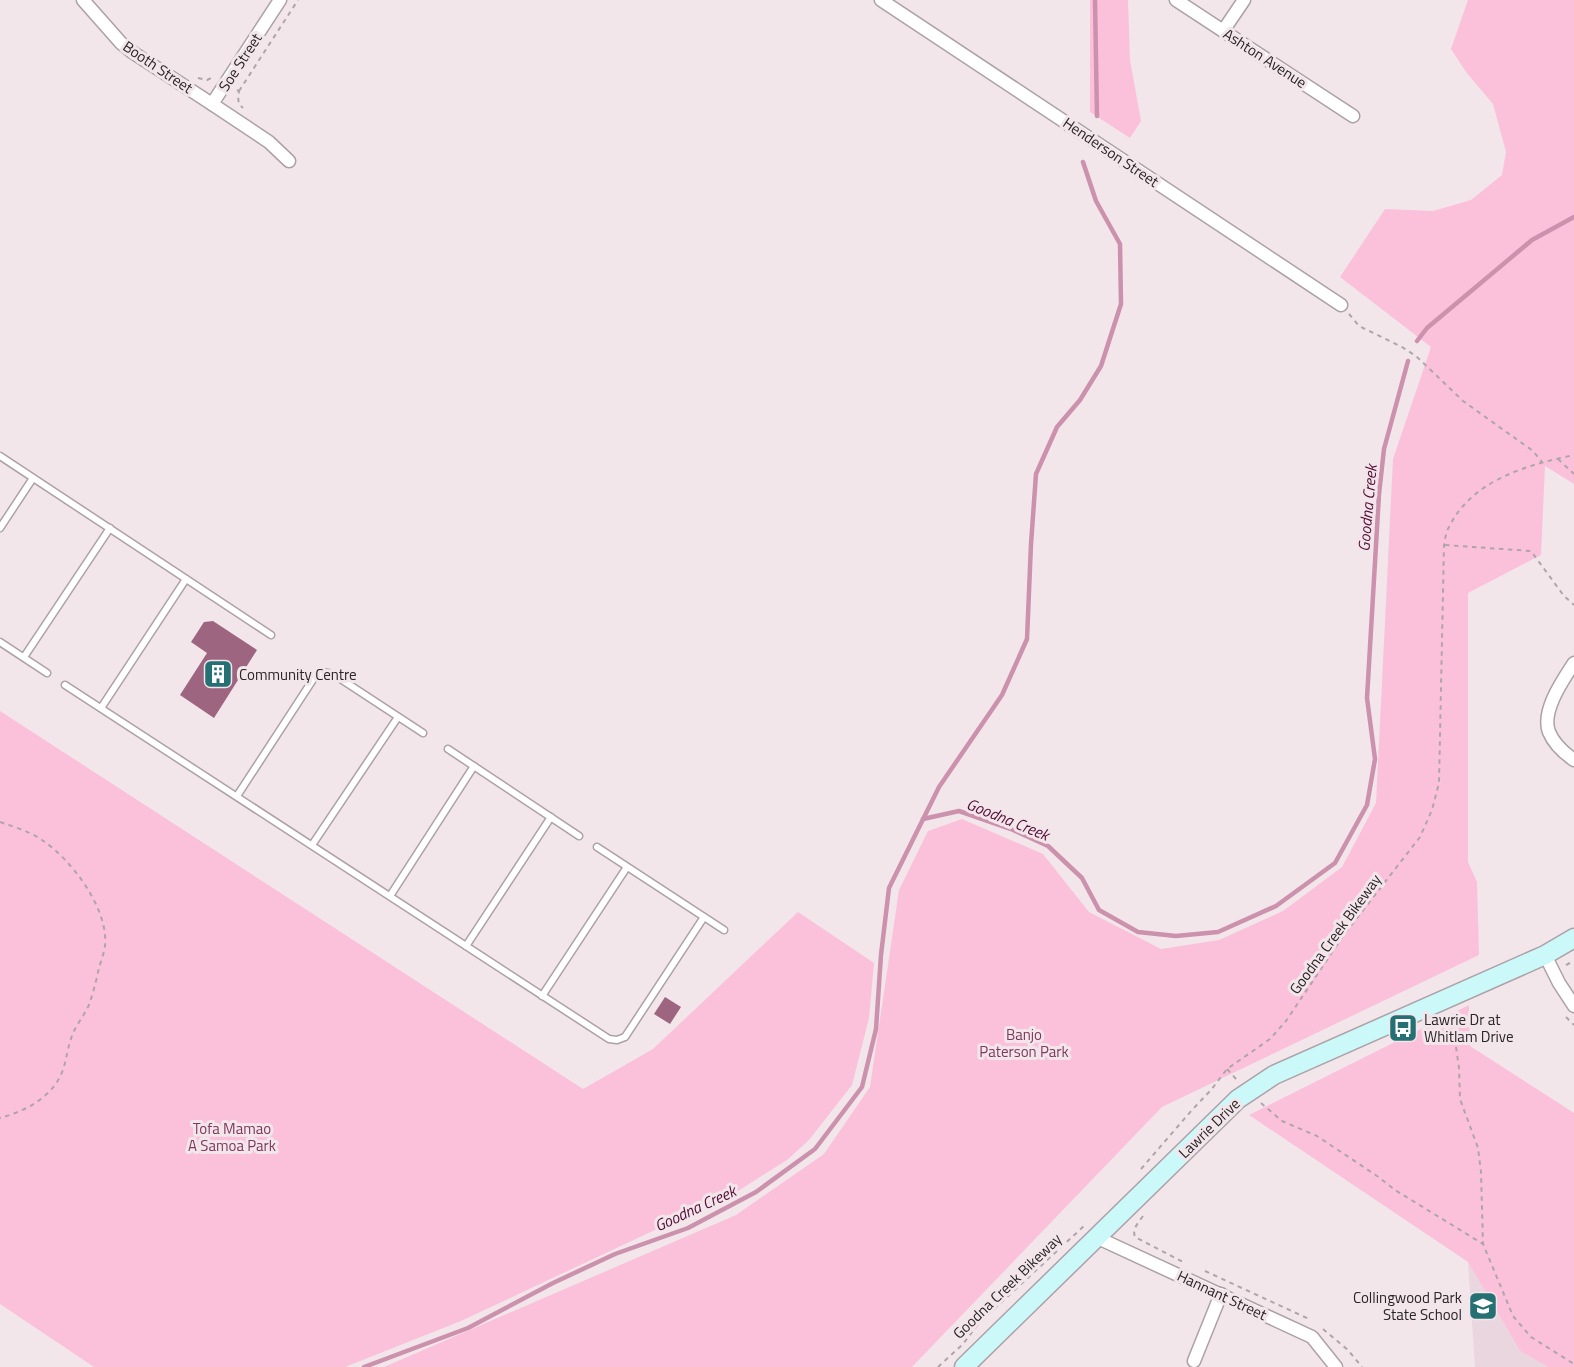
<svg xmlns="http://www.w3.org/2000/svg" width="1574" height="1367" viewBox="0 0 1574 1367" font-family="'Titillium Web',sans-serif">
  <rect width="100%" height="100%" fill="#f2e6eb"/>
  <path fill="#ead6de" d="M1468,1262L1520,1351L1548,1367H1475Z"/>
  <g fill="#fbc1db">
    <path d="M1090,0H1128L1130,60L1141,121L1130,138L1090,112Z"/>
    <path d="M1468,0H1574V484L1545,466L1541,555L1468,593V862L1477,882L1479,955L1162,1107L912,1367H384L736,1215L824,1154L870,1087L899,890L928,831L962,819L1043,854L1089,912L1161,949L1219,940L1283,911L1342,867L1376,803L1393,459L1431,347L1340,277L1385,209L1433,211L1471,200L1502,175L1506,152L1493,104L1466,72L1451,49Z"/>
    <path d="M0,711L583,1089L653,1049L798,912L874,963L869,1018L852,1085L809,1140L787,1160L738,1191L461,1321L345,1367H94L0,1304Z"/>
    <path d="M1469,1005L1470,1046L1574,1113V1367H1548L1520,1351L1468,1262L1249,1115Z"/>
  </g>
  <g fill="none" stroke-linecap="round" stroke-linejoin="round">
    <g stroke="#cc91ac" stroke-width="4.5">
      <path d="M1095,0L1097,116"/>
      <path d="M1417,341L1427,328L1532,240L1574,217"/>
      <path d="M923,819L959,811L1011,829L1048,846L1082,878L1099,910L1138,932L1176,936L1218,932L1276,906L1335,863L1367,805L1375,759L1367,698L1379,494L1384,449L1408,361"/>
      <path d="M364,1367L468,1328L553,1283L615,1254L688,1228L756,1192L815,1149L862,1087L876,1029L881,955L889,888L939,787L1002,695L1027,639L1031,544L1036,474L1057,427L1080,400L1101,366L1121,304L1120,244L1096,201L1083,162"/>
    </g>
  </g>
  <g fill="#9d6580">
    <path d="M213,621L257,650L214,718L180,695L207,653L191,642L204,622Z"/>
    <path d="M665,997L681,1007L670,1024L654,1014Z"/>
  </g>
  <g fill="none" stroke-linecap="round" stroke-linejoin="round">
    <g stroke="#aca1a6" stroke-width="9">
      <g id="lane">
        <path d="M0,456L271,635"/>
        <path d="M0,528L33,478"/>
        <path d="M0,642L47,673"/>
        <path d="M24,657L110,528"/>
        <path d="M65,685L609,1039L617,1040L625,1037L704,917"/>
        <path d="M101,708L186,579"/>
        <path d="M448,749L579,836"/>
        <path d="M237,796L314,678L322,672L333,674L423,733"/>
        <path d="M312,845L398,717"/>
        <path d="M597,847L724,930"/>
        <path d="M390,896L474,766"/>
        <path d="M466,946L551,817"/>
        <path d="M542,996L627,867"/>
      </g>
    </g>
    <g stroke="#aca1a6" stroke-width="15">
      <g id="street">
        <path d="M83,0L121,43L132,52L212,104"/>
        <path d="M280,0L212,104L269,142L289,161"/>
        <path d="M881,0L1341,305"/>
        <path d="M1176,0L1353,116"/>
        <path d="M1223,31L1244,0"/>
        <path d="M1574,663C1563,680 1541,711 1549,732C1554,744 1564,753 1574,760"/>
        <path d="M1545,955L1559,983L1574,1006"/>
        <path d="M1098,1238L1312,1337L1336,1367"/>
        <path d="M1194,1361L1221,1294"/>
      </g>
    </g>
    <g stroke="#aca1a6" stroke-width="21">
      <path id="secondary" d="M964,1367L1238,1099L1274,1075L1545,955L1574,938"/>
    </g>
    <g stroke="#afa5a9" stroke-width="2" stroke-dasharray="4.5 4.5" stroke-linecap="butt">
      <path d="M198,78L207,80L213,77"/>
      <path d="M237,90L239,91C238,98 237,103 243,108"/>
      <path d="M239,91L298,0"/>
      <path d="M1349,314L1359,326L1402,347L1416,356L1463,401L1533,451L1542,462"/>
      <path d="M1558,459L1574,474"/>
      <path d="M1445,545L1531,551L1564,596L1574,605"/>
      <path d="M0,822C14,827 29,831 42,840C71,859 109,909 105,946C104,953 101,961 99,968C96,981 93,995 88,1007C84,1015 78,1023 74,1031C68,1044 67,1057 63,1070C53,1097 26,1111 0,1118"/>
      <path d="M1566,965L1574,961"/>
      <path d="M1458,1011L1456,1047L1459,1068L1460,1099L1478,1148L1481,1172L1483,1244L1513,1316L1531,1337L1574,1364"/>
      <path d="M1566,1017L1574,1025"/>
      <path d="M1227,1069L1237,1080"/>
      <path d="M1261,1103L1282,1121L1317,1136L1377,1176L1395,1190L1483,1244"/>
      <path d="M1141,1169L1192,1110L1211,1090L1227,1069L1270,1039L1286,1021L1343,936L1420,837L1432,810L1439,783L1444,545C1445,539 1446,532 1449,527C1472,480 1527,465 1574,455"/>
      <path d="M1143,1216C1138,1223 1132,1229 1135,1237L1183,1262"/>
      <path d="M1205,1271L1309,1319"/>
      <path d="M1323,1329L1348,1350L1362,1367"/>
      <path d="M938,1367L963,1344L979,1323L1084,1226"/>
    </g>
    <use href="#lane" stroke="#fff" stroke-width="6"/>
    <use href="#street" stroke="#fff" stroke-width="12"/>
    <use href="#secondary" stroke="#cbf9fa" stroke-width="18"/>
  </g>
  <defs>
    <g id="building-square" transform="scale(1.5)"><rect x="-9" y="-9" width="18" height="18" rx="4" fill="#257072" stroke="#f2e6eb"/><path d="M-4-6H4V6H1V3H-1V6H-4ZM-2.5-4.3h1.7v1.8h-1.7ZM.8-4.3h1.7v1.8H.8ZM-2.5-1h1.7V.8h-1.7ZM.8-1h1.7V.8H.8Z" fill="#fff"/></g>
    <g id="bus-square" transform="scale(1.5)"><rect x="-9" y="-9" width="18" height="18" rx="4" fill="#257072" stroke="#f2e6eb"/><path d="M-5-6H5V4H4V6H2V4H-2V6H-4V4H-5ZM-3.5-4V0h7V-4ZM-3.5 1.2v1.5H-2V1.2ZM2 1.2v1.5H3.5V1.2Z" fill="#fff"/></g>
    <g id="school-square" transform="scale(1.5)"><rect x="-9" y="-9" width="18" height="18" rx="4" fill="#257072" stroke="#f2e6eb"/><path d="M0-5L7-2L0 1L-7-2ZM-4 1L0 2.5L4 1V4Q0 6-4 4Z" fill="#fff"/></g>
  </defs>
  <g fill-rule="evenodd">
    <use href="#building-square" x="218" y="674"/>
    <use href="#bus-square" x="1403" y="1028"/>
    <use href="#school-square" x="1483" y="1306"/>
  </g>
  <g text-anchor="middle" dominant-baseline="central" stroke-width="6" stroke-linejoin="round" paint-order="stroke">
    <g font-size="15" fill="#2a2527" stroke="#f2e6eb">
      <text transform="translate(1265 58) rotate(33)">Ashton Avenue</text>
      <text transform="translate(240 62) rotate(-57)">Soe Street</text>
      <text transform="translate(158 67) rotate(34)">Booth Street</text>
      <text transform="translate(1111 152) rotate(34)">Henderson Street</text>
      <text transform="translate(1335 934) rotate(-54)">Goodna Creek Bikeway</text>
      <text transform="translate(1209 1128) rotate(-44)">Lawrie Drive</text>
      <text transform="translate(1007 1286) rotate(-44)">Goodna Creek Bikeway</text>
      <text transform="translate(1222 1295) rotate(25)">Hannant Street</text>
    </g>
    <g font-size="15" fill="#2a2527" stroke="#f2e6eb" text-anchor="start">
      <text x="239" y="674">Community Centre</text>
      <text x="1424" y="1019">Lawrie Dr at<tspan x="1424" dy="17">Whitlam Drive</tspan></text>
      <text x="1462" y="1297" text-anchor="end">Collingwood Park<tspan x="1462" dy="17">State School</tspan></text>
    </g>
    <g font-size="15" fill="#80385e" stroke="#f2e6eb">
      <text x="1024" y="1034">Banjo<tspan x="1024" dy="17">Paterson Park</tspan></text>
      <text x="232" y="1128">Tofa Mamao<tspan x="232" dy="17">A Samoa Park</tspan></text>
    </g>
    <g font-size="16" font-style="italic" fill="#550f38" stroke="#f2e6eb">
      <text transform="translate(1367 508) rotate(-85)">Goodna Creek</text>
      <text transform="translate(1008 819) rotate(22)">Goodna Creek</text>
      <text transform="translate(695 1208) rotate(-25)">Goodna Creek</text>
    </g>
  </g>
</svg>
